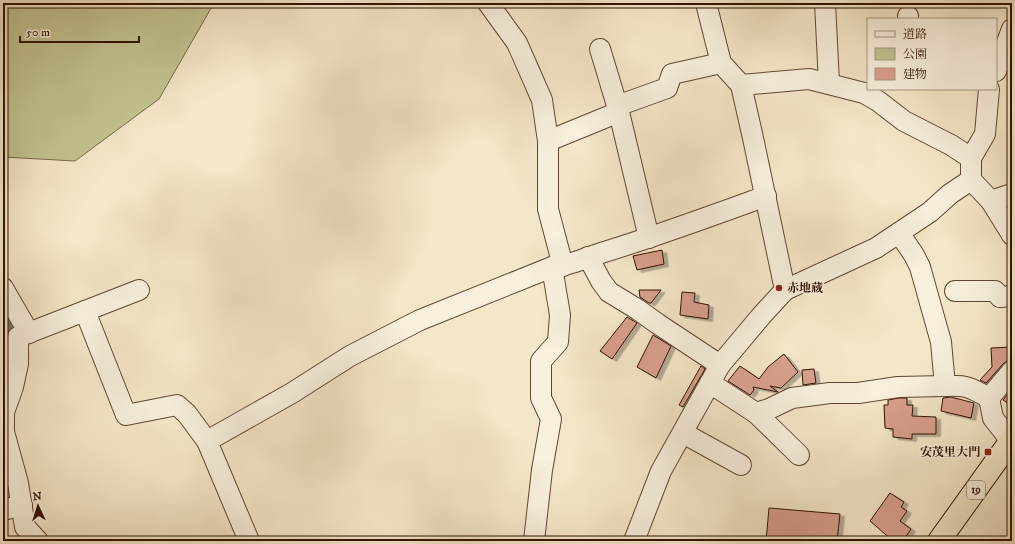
<svg xmlns="http://www.w3.org/2000/svg" width="1015" height="544" viewBox="0 0 1015 544" font-family="'IM FELL DW Pica','Noto Serif JP',serif">
  <defs>
    <filter id="shadow"><feDropShadow dx="4.5" dy="2.5" stdDeviation="0" flood-color="#0004"/></filter>
  </defs>
  <rect width="100%" height="100%" fill="#f4e6c9"/>
  <filter id="stains"><feTurbulence type="fractalNoise" baseFrequency=".005" numOctaves="4"/><feColorMatrix values="0 0 0 0 .2 0 0 0 0 .09 0 0 0 0 .02 0 0 0 .5 -.17"/></filter>
  <radialGradient id="worn" r=".72"><stop offset=".6" stop-color="#630" stop-opacity="0"/><stop offset="1" stop-color="#630" stop-opacity=".3"/></radialGradient>
  <path fill="#c3c391" stroke="#7a6a48" d="M3,3H214L159,99L75,161L3,157Z"/>
  <g fill="none" stroke-linecap="round" stroke-linejoin="round">
    <path stroke="#727971" stroke-width="5" d="M3,311L11,326L7,344L4,384"/>
  </g>
  <g fill="#d79f8e" stroke="#301200" filter="url(#shadow)">
    <path d="M662,250L664,264L637,270L633,256Z"/>
    <path d="M639,290H661L651,303H649L640,297Z"/>
    <path d="M682,292L695,293L694,302L709,305L708,319L680,315Z"/>
    <path d="M627,317L637,323L612,359L600,351Z"/>
    <path d="M653,335L671,346L656,378L637,367Z"/>
    <path d="M1012,347V360H1008L1003,364L986,383L980,380L992,367L991,348Z"/>
    <path d="M784,354L798,372L781,388L770,386L778,392L753,387L754,390L750,395L728,381L740,366L759,379L768,367Z"/>
    <path d="M701,366L705,369L683,407L679,405Z"/>
    <path d="M814,369L816,383L803,385L802,370Z"/>
    <path d="M1012,389V406L1003,400Z"/>
    <path d="M951,397L974,403L971,418L941,411L943,398Z"/>
    <path d="M899,398H907V405H913L912,416L936,417V434H912V439L893,437V429L885,428L884,405H888V400Z"/>
    <path d="M890,493L904,502L901,507L907,511L900,521L911,529L903,541H893L870,521Z"/>
    <path d="M769,508L840,514L837,541H766Z"/>
  </g>
  <g fill="none" stroke-linecap="round" stroke-linejoin="round">
    <g stroke="#614732" stroke-width="22">
      <g id="minor">
        <path d="M488,3L517,43L542,100L548,141V209L563,266"/>
        <path d="M706,3L721,63L741,85L753,138L785,290"/>
        <path d="M825,3L829,83"/>
        <path d="M908,16V19"/>
        <path d="M600,49L619,112L649,238"/>
        <path d="M996,71L1012,29"/>
        <path d="M741,85L809,79L864,93L878,101L904,121L951,145L971,158"/>
        <path d="M989,89L985,134L971,158V180L991,201L1012,235"/>
        <path d="M617,106L667,88L672,74L721,63"/>
        <path d="M548,141L619,112"/>
        <path d="M991,201L1012,194"/>
        <path d="M899,233L914,255L920,267L941,342L945,386C966,385 970,387 989,398L993,418L1011,441"/>
        <path d="M588,257L601,281L609,292L637,309L658,324L720,365"/>
        <path d="M3,288L29,333"/>
        <path d="M955,291H995L1000,297L1012,296"/>
        <path d="M85,311L126,415L177,405L187,414L207,441"/>
        <path d="M710,383L756,413L769,409L792,398L830,393H858L898,387L945,386"/>
        <path d="M989,398L1012,371"/>
        <path d="M756,413L799,455"/>
        <path d="M683,433L741,465"/>
        <path d="M3,510L22,505"/>
        <path d="M38,541L25,527L18,483L4,432V412L13,387L18,364V337L139,290"/>
        <path d="M249,541L207,441L292,393L350,356L420,320L552,267C569,266 585,258 601,253C657,236 711,216 766,196"/>
        <path d="M534,541L542,470L551,419L541,398V361L558,342L560,315L552,267"/>
        <path d="M634,541L661,471L720,365L762,315L785,290L876,248L930,212L950,194L971,180"/>
      </g>
    </g>
    <g stroke="#301200" stroke-width="24">
      <path id="highway" d="M939,541L1012,439"/>
    </g>
    <use href="#minor" stroke="#f8efdc" stroke-width="20"/>
    <use href="#highway" stroke="#f4e6c9" stroke-width="22"/>
  </g>
  <g fill="#8f2418" stroke="#f8efdc" stroke-width="1.5">
    <circle cx="779" cy="288" r="4"/>
    <rect x="984" y="448" width="8" height="8" rx="2"/>
  </g>
  <g text-anchor="middle" dominant-baseline="central" stroke-width="3" stroke-linejoin="round" paint-order="stroke">
    <rect fill="#f8efdc" stroke="#6c5442" stroke-width="1" x="967" y="481" width="18" height="18" rx="3"/>
    <g font-size="11" font-weight="bold" fill="#301200">
      <text x="976" y="490">19</text>
    </g>
    <g font-size="12" font-weight="bold" fill="#301200" stroke="#f8efdc" text-anchor="start">
      <text x="787" y="288">赤地蔵</text>
      <text x="980" y="452" text-anchor="end">安茂里大門</text>
    </g>
  </g>
  <rect width="1015" height="544" fill="none" stroke="#f4e6c9" stroke-width="16"/>
  <rect x="4" y="4" width="1007" height="536" fill="none" stroke="#301200" stroke-width="2"/>
  <rect x="8" y="8" width="999" height="528" fill="none" stroke="#301200"/>
  <rect x="867" y="18" width="130" height="72" fill="#f8efdc" stroke="#a89784"/>
  <rect x="875" y="31" width="20" height="6" fill="#f8efdc" stroke="#a89784"/>
  <text x="903" y="38" font-size="12" fill="#301200">道路</text>
  <rect x="875" y="48" width="20" height="12" fill="#c3c391" stroke="#a89784"/>
  <text x="903" y="58" font-size="12" fill="#301200">公園</text>
  <rect x="875" y="68" width="20" height="12" fill="#d79f8e" stroke="#a89784"/>
  <text x="903" y="78" font-size="12" fill="#301200">建物</text>
  <g transform="translate(38 506) rotate(356)" stroke="#f8efdc" stroke-width="3" paint-order="stroke">
  <path d="M0-3L7 15L0 10L-7 15Z" fill="#301200"/>
  <text y="-6" font-size="11" font-weight="bold" text-anchor="middle" fill="#301200">N</text>
  </g>
  <path d="M20 36v6h119v-6" fill="none" stroke="#301200" stroke-width="2"/>
  <text x="26" y="36" font-size="12" fill="#301200" stroke="#f8efdc" stroke-width="3" paint-order="stroke">50 m</text>
  <rect width="100%" height="100%" filter="url(#stains)"/>
  <rect width="100%" height="100%" fill="url(#worn)"/>
</svg>
